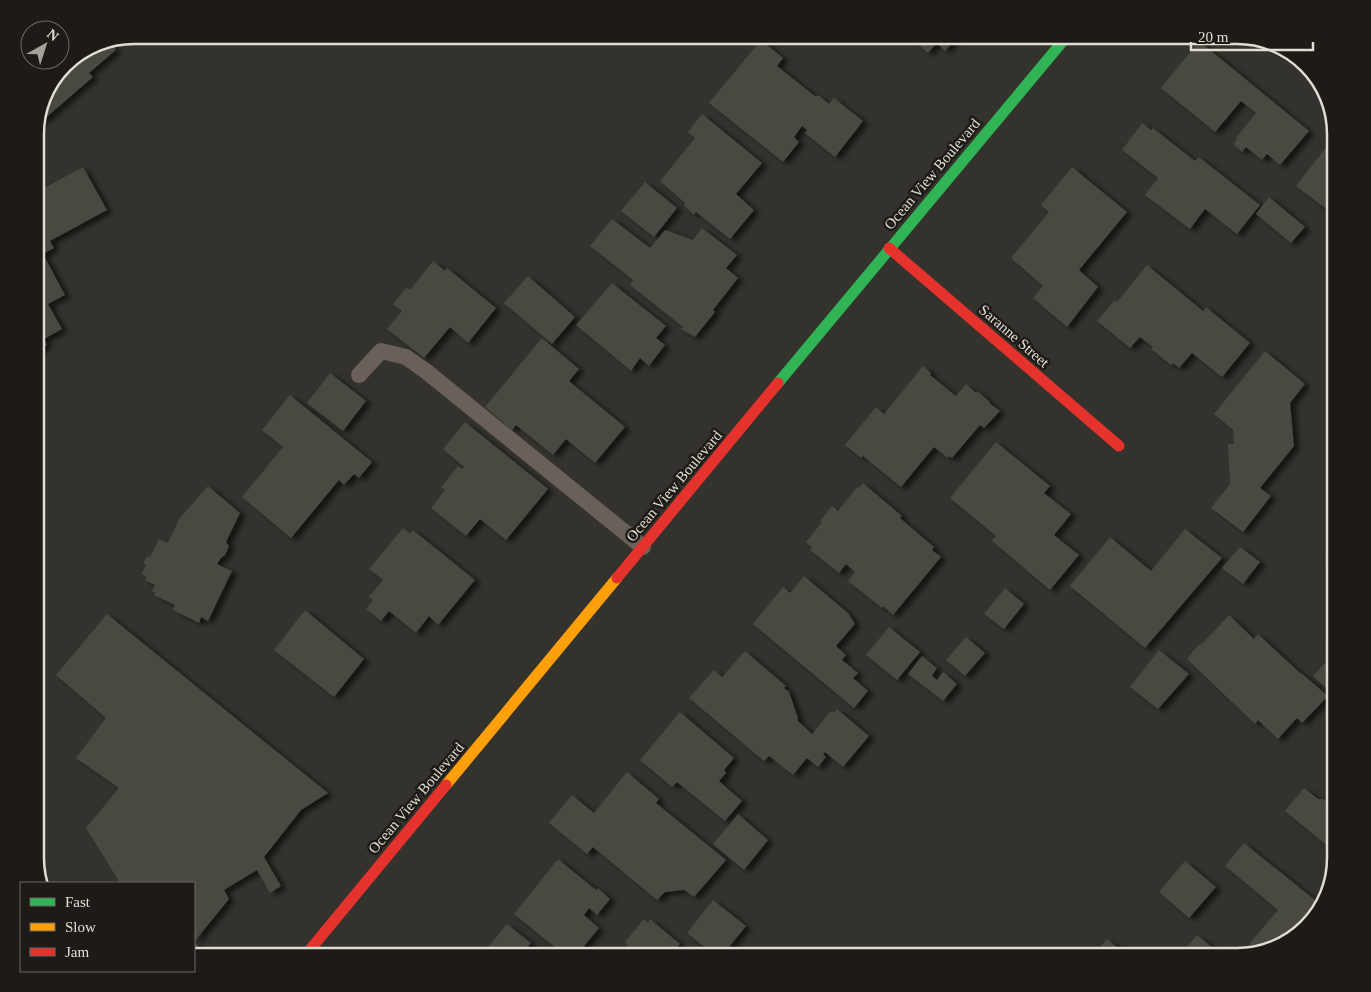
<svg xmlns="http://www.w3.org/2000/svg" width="1371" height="992" viewBox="0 0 1371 992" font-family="'Times New Roman',serif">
  <defs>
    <filter id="shadow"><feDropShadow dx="5.5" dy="3" stdDeviation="2.5" flood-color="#0009"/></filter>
  </defs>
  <rect width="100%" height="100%" fill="#34322c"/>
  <g fill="#484843" filter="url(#shadow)">
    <path d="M907,35H953L950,39L953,42L945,51L937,43L928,53Z"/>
    <path d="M108,40L116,50L89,73L93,77L35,127L45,90L69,60L97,42Z"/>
    <path d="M761,40L783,58L777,66L816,97L818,95L829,104L834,98L863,121L835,157L805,133L807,130L802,126L794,137L799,142L783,162L709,103Z"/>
    <path d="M1199,41L1309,131L1280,165L1267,154L1262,160L1246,147L1242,152L1233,144L1237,140L1236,138L1256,113L1241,101L1215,132L1161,88Z"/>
    <path d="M702,114L762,163L736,194L754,210L730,239L696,212L694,215L684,205L685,203L660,181L695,138L688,132Z"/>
    <path d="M1142,123L1151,130L1153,128L1195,161L1199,157L1260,205L1237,234L1205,209L1190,229L1145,195L1158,178L1122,150Z"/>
    <path d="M1327,146L1336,153V198L1334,196L1325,208L1296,186Z"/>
    <path d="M83,167L107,210L50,241L54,248L43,254L65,295L48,304L62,329L44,339L47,345L35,352V193Z"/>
    <path d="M1072,167L1127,212L1079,270L1098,287L1067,327L1033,298L1043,286L1011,258L1049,212L1041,205Z"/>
    <path d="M645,182L677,208L654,237L621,211Z"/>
    <path d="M1269,197L1305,227L1291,243L1256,214Z"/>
    <path d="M612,219L650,248L665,230L693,240L702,228L737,255L726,268L738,278L713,310L715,312L695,337L681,329L683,327L630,285L633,280L590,246Z"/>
    <path d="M433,261L445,271L447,268L496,308L468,343L450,327L424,358L387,329L402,311L393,304L407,287L410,290Z"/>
    <path d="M1147,265L1203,311L1206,307L1250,343L1222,377L1192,353L1179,368L1173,363L1171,365L1151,349L1153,347L1140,337L1130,348L1097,321L1115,300L1117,302Z"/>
    <path d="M528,276L575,317L552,344L504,303Z"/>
    <path d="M612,283L666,326L656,338L665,345L649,366L640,358L631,371L576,325Z"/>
    <path d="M542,338L579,369L569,381L625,427L595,463L566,439L553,455L516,425L512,430L485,407Z"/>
    <path d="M1336,343V363L1326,355Z"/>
    <path d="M1265,351L1305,384L1290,403L1294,446L1260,488L1271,496L1243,532L1211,508L1230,484L1228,444H1234L1233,430L1214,414Z"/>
    <path d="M923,366L931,373L930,375L956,396L966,384L976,393L977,391L990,402L989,403L1000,411L984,428L980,425L952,458L949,456L948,458L934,447L901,487L863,456L861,458L845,445L876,407L884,414Z"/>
    <path d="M330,373L366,401L343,431L307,403Z"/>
    <path d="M290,395L372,462L359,478L354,474L344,485L339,480L291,538L242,497L283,447L262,430Z"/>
    <path d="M465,422L548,489L506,540L480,519L466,536L431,508L445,490L441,487L458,466L462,469L464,467L443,449Z"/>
    <path d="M996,442L1050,486L1044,493L1071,514L1054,535L1079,555L1050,590L992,541L996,536L950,498Z"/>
    <path d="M863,483L902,516L900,518L934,547L932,550L941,557L893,615L883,606L882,608L848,581L855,572L846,564L839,573L810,550L812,547L806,542L822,522L820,521L832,506L838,511L857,487L859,488Z"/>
    <path d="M208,486L240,513L226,542L229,546L225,555L221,558L217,564L232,571L208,621L201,617L199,623L173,610L175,605L154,595L156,593L152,591L155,585L145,580L147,577L142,574L146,565L143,564L147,556L150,557L159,539L168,543L179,519Z"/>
    <path d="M403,528L410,533L413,530L475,580L438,625L429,616L416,633L389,611L381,621L366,609L373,600L369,597L383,580L369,569Z"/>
    <path d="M1185,529L1222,558L1145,648L1070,586L1110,537L1151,571Z"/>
    <path d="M1240,547L1260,562L1243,584L1222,568Z"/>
    <path d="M1336,548V570L1325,560Z"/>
    <path d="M804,576L848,613L855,624L836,646L846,655L842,660L858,673L853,678L868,691L854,708L753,624L783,587L790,593Z"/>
    <path d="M1005,588L1024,604L1004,629L984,614Z"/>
    <path d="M305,610L364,659L334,697L274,650Z"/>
    <path d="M107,614L328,793L301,810L264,857L281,886L270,893L257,870L224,890L229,899L194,942L198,946L194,951V883H120L86,828L119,788L76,758L106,718L56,675Z"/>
    <path d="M1229,615L1254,639L1258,634L1300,673H1301L1328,696L1302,723L1297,718L1278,739L1258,720L1255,724L1187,659L1199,644L1201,645Z"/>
    <path d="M889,627L920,652L897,680L866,655Z"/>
    <path d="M1336,636V697L1313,676L1333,655L1325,648Z"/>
    <path d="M966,637L985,653L965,676L946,660Z"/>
    <path d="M1159,650L1189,674L1158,709L1130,687Z"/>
    <path d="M745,651L786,686L784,688L789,692L798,718L797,720L812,734L831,711L834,713L837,709L869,736L843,767L825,752L823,754L826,757L818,767L807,758L793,775L769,756L764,761L689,698L714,670L722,677Z"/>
    <path d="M922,656L937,668L932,676L937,680L943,672L957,684L943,701L908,674Z"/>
    <path d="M680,712L734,758L724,770L726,773L719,781L742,801L725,821L677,782L672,787L640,760Z"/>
    <path d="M627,772L659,799L656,803L726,860L694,897L684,890L665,892L657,900L593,847L587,854L549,823L572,795L594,813Z"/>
    <path d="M1304,788L1318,799H1322L1329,803V808L1333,812L1336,809V853L1285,811Z"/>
    <path d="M738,814L768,840L744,870L713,844Z"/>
    <path d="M1244,843L1320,904L1316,918L1281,947L1260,952L1250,943L1278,910L1225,866Z"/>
    <path d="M558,859L596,890L598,888L610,899L597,915L589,908L584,915L599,928L575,957H567L514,914Z"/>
    <path d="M1185,861L1216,887L1189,918L1159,892Z"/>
    <path d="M713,900L746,926L721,957H717L687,933Z"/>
    <path d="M644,919L648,923L650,919L680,944L670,957H637L626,948L628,945L625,942Z"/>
    <path d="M507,924L531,943L528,946L542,957H480Z"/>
    <path d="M1197,935L1224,957H1179Z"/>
    <path d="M1107,939L1129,957H1092Z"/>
  </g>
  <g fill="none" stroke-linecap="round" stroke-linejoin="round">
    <path stroke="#696059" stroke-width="16" d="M359,375L381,351L406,357L427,372L643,547"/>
    <path stroke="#30b455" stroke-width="11" d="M778,383L1068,35"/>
    <path stroke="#ff9f0a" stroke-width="11" d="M446,785L617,578"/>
    <g stroke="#e5322d" stroke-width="11">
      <path d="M889,248L1119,446"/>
      <path d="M617,578L778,383"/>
      <path d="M304,957L446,785"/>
    </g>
  </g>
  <g text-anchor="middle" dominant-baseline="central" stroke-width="5" stroke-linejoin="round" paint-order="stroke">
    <g font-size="15" fill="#e0ddd5" stroke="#1e1b16">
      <text transform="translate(932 174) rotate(-50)">Ocean View Boulevard</text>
      <text transform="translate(1014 336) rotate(41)">Saranne Street</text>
      <text transform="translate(674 486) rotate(-50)">Ocean View Boulevard</text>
      <text transform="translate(416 798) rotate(-50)">Ocean View Boulevard</text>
    </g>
  </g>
  <path d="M0 0H1371V992H0ZM134 44H1237A90 90 0 0 1 1327 134V858A90 90 0 0 1 1237 948H134A90 90 0 0 1 44 858V134A90 90 0 0 1 134 44Z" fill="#1e1b16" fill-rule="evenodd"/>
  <path fill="none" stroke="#e0ddd5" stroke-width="2.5" d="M134 44H1237A90 90 0 0 1 1327 134V858A90 90 0 0 1 1237 948H134A90 90 0 0 1 44 858V134A90 90 0 0 1 134 44Z"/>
  <rect x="20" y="882" width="175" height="90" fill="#1e1b16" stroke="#6c6962"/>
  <rect x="30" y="898" width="25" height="8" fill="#30b455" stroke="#6c6962"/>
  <text x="65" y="907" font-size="15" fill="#e0ddd5">Fast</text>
  <rect x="30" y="923" width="25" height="8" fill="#ff9f0a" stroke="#6c6962"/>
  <text x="65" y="932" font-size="15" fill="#e0ddd5">Slow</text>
  <rect x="30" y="948" width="25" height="8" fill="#e5322d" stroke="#6c6962"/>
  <text x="65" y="957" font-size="15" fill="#e0ddd5">Jam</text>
  <g transform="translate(45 45) rotate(39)"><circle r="24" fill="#1e1b16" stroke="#6c6962"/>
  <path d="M0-4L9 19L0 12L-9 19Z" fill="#a4a19a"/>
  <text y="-8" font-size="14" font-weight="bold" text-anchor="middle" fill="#e0ddd5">N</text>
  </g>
  <path d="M1191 42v8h122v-8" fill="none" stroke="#e0ddd5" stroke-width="2.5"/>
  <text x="1198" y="42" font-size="15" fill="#e0ddd5" stroke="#1e1b16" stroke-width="4" paint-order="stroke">20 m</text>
</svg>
